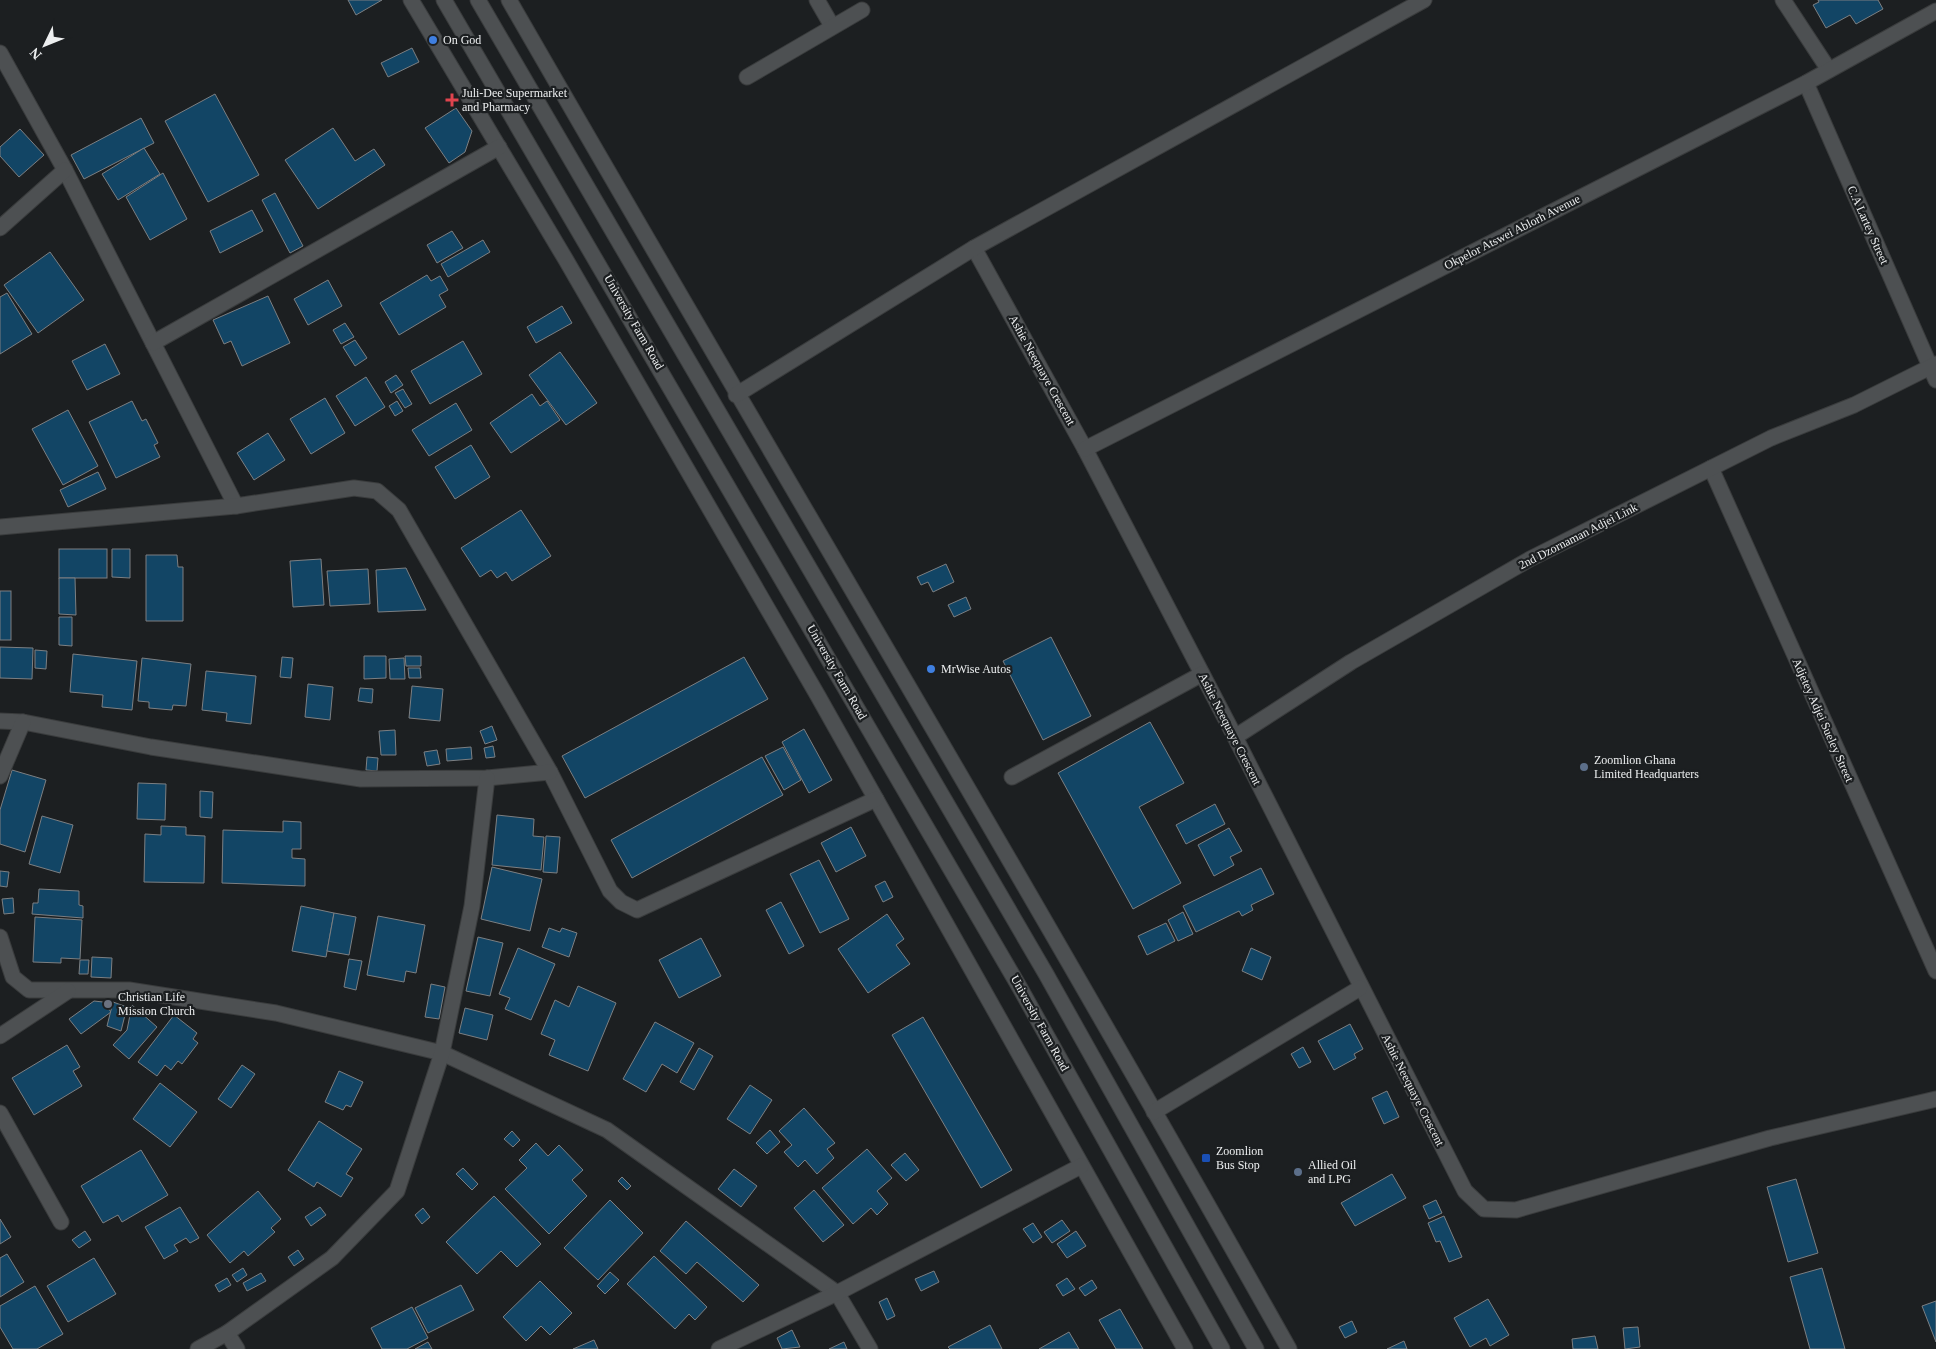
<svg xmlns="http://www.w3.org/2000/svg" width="1936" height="1349" viewBox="0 0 1936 1349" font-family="'Times New Roman',serif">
  <rect width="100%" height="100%" fill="#1c1f21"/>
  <g fill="#124565" stroke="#7c7f82">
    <path d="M348,0H382L356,15Z"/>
    <path d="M1818,0H1878L1883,9L1856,24L1850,15L1826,28L1813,5L1819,2Z"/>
    <path d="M412,48L419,62L388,77L381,63Z"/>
    <path d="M215,94L259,175L208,202L165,121Z"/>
    <path d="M456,108L472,131L465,152L449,163L425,128Z"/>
    <path d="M141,118L154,143L84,179L71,155Z"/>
    <path d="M333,128L355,161L374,149L385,165L318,209L285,160Z"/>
    <path d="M20,129L44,155L19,177L0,156V147Z"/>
    <path d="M144,148L160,174L118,200L102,174Z"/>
    <path d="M163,173L187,219L150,240L126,197Z"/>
    <path d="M275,193L303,246L290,253L262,200Z"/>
    <path d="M252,210L263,231L220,253L210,231Z"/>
    <path d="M452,231L463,248L437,263L427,245Z"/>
    <path d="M483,240L490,252L448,277L441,264Z"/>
    <path d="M50,252L84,300L38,333L4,285Z"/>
    <path d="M427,275L431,281L440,276L448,290L439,295L446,307L399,335L380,303Z"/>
    <path d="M328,280L342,306L308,325L294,299Z"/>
    <path d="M7,293L32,334L0,354V297Z"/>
    <path d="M268,296L290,343L242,366L231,341L224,344L213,320Z"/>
    <path d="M562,306L572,323L536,343L527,327Z"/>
    <path d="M345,323L354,337L341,344L333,330Z"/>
    <path d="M355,340L367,358L355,366L343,347Z"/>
    <path d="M463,341L482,374L430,404L411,371Z"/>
    <path d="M105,344L120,374L87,390L72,361Z"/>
    <path d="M560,352L597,403L566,425L529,375Z"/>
    <path d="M396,375L403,385L391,393L385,382Z"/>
    <path d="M366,377L385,407L355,426L336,396Z"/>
    <path d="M403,389L412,404L405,408L395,393Z"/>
    <path d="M532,394L540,406L547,401L560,420L511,453L490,423Z"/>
    <path d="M325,398L345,433L311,454L290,419Z"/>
    <path d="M132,401L142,421L146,419L158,443L154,445L160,457L116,478L89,422Z"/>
    <path d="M397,401L403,411L395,416L389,406Z"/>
    <path d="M456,403L472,430L429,456L412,430Z"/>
    <path d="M68,410L98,466L63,485L32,429Z"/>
    <path d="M268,433L285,460L254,480L237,453Z"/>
    <path d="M471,445L490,477L455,499L435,467Z"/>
    <path d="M98,472L106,489L68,507L60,490Z"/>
    <path d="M521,510L551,556L512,581L506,572L497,578L491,570L480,577L461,548Z"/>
    <rect x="59" y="549" width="48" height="29"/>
    <path d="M112,549H130V578L112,577Z"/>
    <path d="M146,555H177L178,567H183V621H146Z"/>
    <path d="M321,559L324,605L293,607L290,561Z"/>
    <path d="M946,564L954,582L933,592L928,582L921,585L917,577Z"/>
    <path d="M406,568L426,610L378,612L376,570Z"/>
    <path d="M368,569L370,604L330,606L327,571Z"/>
    <path d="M59,578H75L76,615L59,614Z"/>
    <rect x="0" y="591" width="11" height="49"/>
    <path d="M966,597L971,609L954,617L948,605Z"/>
    <path d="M59,617H72V646L59,645Z"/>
    <path d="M1051,637L1091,716L1043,740L1003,661Z"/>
    <path d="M0,647L33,648L32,679L0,678Z"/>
    <path d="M35,650L47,651L46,669L35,668Z"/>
    <path d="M73,654L137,661L132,710L102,707L103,695L70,692Z"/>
    <path d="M364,656H386V678L364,679Z"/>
    <path d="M405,656H421V666H406Z"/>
    <path d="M282,657L293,658L291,678L280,677Z"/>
    <path d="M744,657L768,699L585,798L562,756Z"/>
    <path d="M142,658L191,664L186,706L173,705L172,710L149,708V702L138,701Z"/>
    <path d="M404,658L405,679H390L389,659Z"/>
    <path d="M408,668H420L421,678H409Z"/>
    <path d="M206,671L256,676L251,724L226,721L227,713L202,710Z"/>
    <path d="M308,684L333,687L330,720L305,717Z"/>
    <path d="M412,686L443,689L440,721L409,718Z"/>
    <path d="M360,688L373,689L372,703L358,701Z"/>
    <path d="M1150,722L1184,783L1139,807L1181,883L1133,909L1058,773Z"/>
    <path d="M492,726L497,740L485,744L480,731Z"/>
    <path d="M804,729L832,780L809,793L782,742Z"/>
    <path d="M395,730L396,755H381L379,731Z"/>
    <path d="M493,746L495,757L486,758L484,748Z"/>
    <path d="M471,747L472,759L447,761L446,749Z"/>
    <path d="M783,747L801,780L784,790L765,756Z"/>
    <path d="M437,750L440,764L427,766L424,752Z"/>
    <path d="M367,757L378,758L377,771L366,770Z"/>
    <path d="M762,757L783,795L632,878L611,840Z"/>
    <path d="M12,770L46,780L25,852L0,844V810Z"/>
    <path d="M138,783L166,784L165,820L137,819Z"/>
    <path d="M200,791L213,792L212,818L200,817Z"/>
    <path d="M1215,804L1225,824L1186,844L1176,825Z"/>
    <path d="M497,815L534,819L533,836L544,837L541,870L492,865Z"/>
    <path d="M42,816L73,825L60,873L29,864Z"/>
    <path d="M283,821L301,822V849H292V858L305,859V886L222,883L223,830L283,832Z"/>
    <path d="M161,826L186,827V835L205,836L204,883L144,882L145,834L161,835Z"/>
    <path d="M851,827L866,856L836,872L821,843Z"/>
    <path d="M1229,828L1242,851L1230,857L1234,865L1214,876L1198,845Z"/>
    <path d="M546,836L560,837L557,873L543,872Z"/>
    <path d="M819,860L849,919L820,933L790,874Z"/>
    <path d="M492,867L542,879L530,931L481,919Z"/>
    <path d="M1261,868L1274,894L1251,905L1253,910L1242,916L1239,911L1196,932L1183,906Z"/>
    <path d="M0,871L9,872L7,887L0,886Z"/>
    <path d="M885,881L893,897L883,902L875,886Z"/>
    <path d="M39,889L79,891V905L83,906V918L32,914L33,903H38Z"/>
    <path d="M13,898L14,913L4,914L2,899Z"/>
    <path d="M781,902L804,946L789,954L766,910Z"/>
    <path d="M301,906L334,913L326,957L292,951Z"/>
    <path d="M1183,912L1193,934L1178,941L1168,920Z"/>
    <path d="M334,913L356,917L349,955L327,951Z"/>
    <path d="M887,914L904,939L896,945L910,964L868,993L838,949Z"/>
    <path d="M378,916L425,925L416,973L406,971L404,982L367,975Z"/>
    <path d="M35,917L82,920L80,959L61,958V963L33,962Z"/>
    <path d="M1166,923L1175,941L1147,955L1138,936Z"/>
    <path d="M549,928L560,932L562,928L577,933L569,957L542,947Z"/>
    <path d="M478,937L503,943L490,996L466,991Z"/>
    <path d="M701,938L721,976L679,998L659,960Z"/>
    <path d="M518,948L555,964L531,1020L505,1009L510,998L499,994Z"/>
    <path d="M1251,948L1271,957L1262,980L1242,971Z"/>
    <path d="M92,957L112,958L111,978L91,977Z"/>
    <path d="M349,959L362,961L356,990L344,987Z"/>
    <path d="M80,960H89L88,974H79Z"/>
    <path d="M431,984L445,987L439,1019L425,1017Z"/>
    <path d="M578,986L616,1003L588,1071L549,1055L555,1040L541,1034L555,1000L569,1007Z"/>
    <path d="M94,1001L103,1002L111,1012L81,1034L69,1019Z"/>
    <path d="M113,1002L127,1007L121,1031L107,1026Z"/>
    <path d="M132,1005L157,1027L129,1059L113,1045L127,1030Z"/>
    <path d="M465,1008L493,1015L487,1040L459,1033Z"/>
    <path d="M174,1015L197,1033L193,1039L198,1043L182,1064L178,1061L171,1070L165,1065L157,1076L138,1062Z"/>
    <path d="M923,1017L1012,1170L981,1188L892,1035Z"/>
    <path d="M655,1022L694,1043L677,1073L662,1064L646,1092L623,1079Z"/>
    <path d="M1350,1024L1363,1049L1354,1054L1356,1058L1334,1070L1318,1041Z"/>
    <path d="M67,1045L80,1067L73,1071L82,1086L34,1115L12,1078Z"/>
    <path d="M1303,1047L1311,1062L1299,1068L1291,1054Z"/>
    <path d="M699,1048L713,1056L694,1090L680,1082Z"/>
    <path d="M242,1065L255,1074L231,1108L218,1099Z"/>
    <path d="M339,1071L363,1082L351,1107L346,1105L343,1110L325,1102Z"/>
    <path d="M160,1083L197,1112L170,1147L133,1119Z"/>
    <path d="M750,1085L772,1100L750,1134L727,1119Z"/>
    <path d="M1387,1091L1399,1117L1384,1124L1372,1098Z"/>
    <path d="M804,1108L835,1143L827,1149L834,1158L817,1174L805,1160L798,1167L784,1152L792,1145L779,1131Z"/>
    <path d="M319,1121L362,1149L346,1174L353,1178L341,1197L317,1182L314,1187L288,1170Z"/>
    <path d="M770,1130L780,1142L767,1154L756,1143Z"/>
    <path d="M512,1131L520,1140L513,1147L504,1139Z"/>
    <path d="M536,1143L548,1156L559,1145L583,1170L572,1180L587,1196L549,1234L505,1189L527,1168L519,1160Z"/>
    <path d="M867,1149L892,1178L877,1191L888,1204L877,1215L871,1208L853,1224L822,1188Z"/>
    <path d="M141,1150L168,1195L122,1222L118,1215L103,1223L81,1186Z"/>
    <path d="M905,1153L919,1170L906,1181L891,1165Z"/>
    <path d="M463,1168L478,1184L472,1190L456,1174Z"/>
    <path d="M734,1169L757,1186L741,1207L718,1189Z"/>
    <path d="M1392,1174L1406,1198L1355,1226L1341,1203Z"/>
    <path d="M622,1177L631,1186L627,1190L618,1181Z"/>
    <path d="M1796,1179L1818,1253L1788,1262L1767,1187Z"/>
    <path d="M814,1190L844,1225L823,1242L794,1208Z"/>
    <path d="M258,1191L281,1219L271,1228L275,1232L248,1256L244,1251L230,1263L207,1235Z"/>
    <path d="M494,1196L541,1244L517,1267L501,1251L477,1274L446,1242Z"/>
    <path d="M610,1200L643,1233L598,1280L564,1248Z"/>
    <path d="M1436,1200L1442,1213L1429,1219L1423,1206Z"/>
    <path d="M180,1207L199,1238L190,1243L186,1238L174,1245L178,1251L164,1259L145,1227Z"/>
    <path d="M320,1207L326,1215L311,1226L305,1217Z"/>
    <path d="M423,1208L430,1217L422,1224L415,1215Z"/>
    <path d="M1444,1216L1462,1257L1449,1262L1440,1241L1436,1242L1428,1223Z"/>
    <path d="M0,1219L11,1237L0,1244Z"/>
    <path d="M1062,1220L1070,1231L1052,1243L1044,1232Z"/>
    <path d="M686,1221L759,1285L743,1302L697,1262L686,1274L660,1251Z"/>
    <path d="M1033,1223L1042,1237L1033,1243L1023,1229Z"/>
    <path d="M85,1231L91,1240L79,1248L72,1240Z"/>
    <path d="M1076,1231L1086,1246L1067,1258L1057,1244Z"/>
    <path d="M298,1250L304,1259L294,1266L288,1257Z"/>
    <path d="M7,1254L24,1282L0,1297V1258Z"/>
    <path d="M654,1256L707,1307L695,1320L689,1314L675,1329L627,1284Z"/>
    <path d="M94,1258L116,1294L68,1322L47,1286Z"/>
    <path d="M243,1268L247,1275L237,1282L232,1275Z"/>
    <path d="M1822,1268L1845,1349H1810L1790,1277Z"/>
    <path d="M934,1271L939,1282L921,1291L915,1279Z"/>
    <path d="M610,1272L619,1280L605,1294L597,1286Z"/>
    <path d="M261,1273L266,1281L247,1291L243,1283Z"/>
    <path d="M227,1278L231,1285L219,1292L215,1285Z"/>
    <path d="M1067,1278L1075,1289L1063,1296L1056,1285Z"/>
    <path d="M1092,1280L1097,1288L1085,1296L1079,1288Z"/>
    <path d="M540,1281L572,1313L550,1335L541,1326L526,1341L503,1317Z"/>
    <path d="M461,1285L474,1310L428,1333L415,1308Z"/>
    <path d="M35,1286L63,1334L37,1349H13L0,1327V1306Z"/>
    <path d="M887,1298L895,1316L887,1320L879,1302Z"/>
    <path d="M1488,1299L1509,1335L1490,1346L1486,1338L1470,1347L1454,1318Z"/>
    <path d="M1936,1301V1342L1922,1306Z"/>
    <path d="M412,1307L428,1338L407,1349H382L371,1328Z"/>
    <path d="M1120,1309L1143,1349H1116L1099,1320Z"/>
    <path d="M1352,1321L1357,1332L1345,1338L1339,1327Z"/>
    <path d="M990,1325L1002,1349H950L948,1347Z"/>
    <path d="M1638,1327L1640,1347L1625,1349L1623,1328Z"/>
    <path d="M792,1330L800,1347L782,1349L777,1338Z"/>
    <path d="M1069,1332L1079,1349H1039Z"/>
    <path d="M1595,1336L1598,1349H1573L1572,1339Z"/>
    <path d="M594,1340L598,1349H573Z"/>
    <path d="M1404,1341L1407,1349H1387Z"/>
    <path d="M428,1342L432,1349H415Z"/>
    <path d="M844,1342L847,1349H829Z"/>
  </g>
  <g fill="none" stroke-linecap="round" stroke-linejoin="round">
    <g stroke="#3a3c3d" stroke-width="17">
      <g id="street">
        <path d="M411,0L566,260L818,696L1185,1349"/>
        <path d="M509,0C768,450 1035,896 1289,1349"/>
        <path d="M817,0L832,26"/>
        <path d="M1783,0L1829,70"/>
        <path d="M0,53L65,170L236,506"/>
        <path d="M747,77L862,10"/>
        <path d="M1806,83L1936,380"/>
        <path d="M0,228L65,170"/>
        <path d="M974,248L1085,449L1235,737L1465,1191L1484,1209L1516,1210L1770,1138L1936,1099"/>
        <path d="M153,343L499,147"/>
        <path d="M736,395L974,248L1424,0"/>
        <path d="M1085,449L1806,83L1936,11"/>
        <path d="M1711,468L1936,971"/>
        <path d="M0,527L236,506L354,488L377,491L399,510L550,772L610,891L621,902L637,910L876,799"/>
        <path d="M0,721L23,722L151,747L361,779L487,778L550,772"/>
        <path d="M1235,737L1351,662L1530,559L1771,438L1854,405L1936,364"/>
        <path d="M0,776L23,722"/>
        <path d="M1012,777L1202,674"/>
        <path d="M0,937L13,977L29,990H129L276,1013L442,1053L607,1130L837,1293L870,1349"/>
        <path d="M0,1036L68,991"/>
        <path d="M1154,1112L1360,988"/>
        <path d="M0,1113L61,1222"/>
        <path d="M227,1333L237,1349"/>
        <path d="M198,1349L227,1333L332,1258L397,1191L442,1053L472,906L487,778"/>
        <path d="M719,1349L837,1293L1081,1166"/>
      </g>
    </g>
    <g stroke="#3a3c3d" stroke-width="17">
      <g id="secondary">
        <path d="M444,0L1020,988L1222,1349"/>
        <path d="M478,0L1046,974L1256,1349"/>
      </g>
    </g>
    <use href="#street" stroke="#4d5052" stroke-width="15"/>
    <use href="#secondary" stroke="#4d5052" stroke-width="15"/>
  </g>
  <g fill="#3f7fe0" stroke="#1c1f21" stroke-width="2">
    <circle cx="433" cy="40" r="5"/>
    <circle cx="931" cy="669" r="5"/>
  </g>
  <path fill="#e0444e" stroke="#1c1f21" stroke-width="2" d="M449.5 92.5h5v5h5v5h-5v5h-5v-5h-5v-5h5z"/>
  <g fill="#5c6f8a" stroke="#1c1f21" stroke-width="2">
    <circle cx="1584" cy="767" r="5"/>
    <circle cx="1298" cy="1172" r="5"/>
  </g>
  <circle fill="#6b7280" stroke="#1c1f21" stroke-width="2" cx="108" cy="1004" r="5"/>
  <rect fill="#1a4fb4" stroke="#1c1f21" stroke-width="2" x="1201" y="1153" width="10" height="10" rx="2.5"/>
  <g text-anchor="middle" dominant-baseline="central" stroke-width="4.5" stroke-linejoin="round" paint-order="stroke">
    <g font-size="12" fill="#edeff0" stroke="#1c1f21" text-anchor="start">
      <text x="443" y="40">On God</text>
      <text x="462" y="93">Juli-Dee Supermarket<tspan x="462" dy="14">and Pharmacy</tspan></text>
      <text x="941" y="669">MrWise Autos</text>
      <text x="1594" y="760">Zoomlion Ghana<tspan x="1594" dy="14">Limited Headquarters</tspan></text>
      <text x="118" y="997">Christian Life<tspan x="118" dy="14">Mission Church</tspan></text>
      <text x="1216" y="1151">Zoomlion<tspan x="1216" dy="14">Bus Stop</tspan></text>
      <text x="1308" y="1165">Allied Oil<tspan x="1308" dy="14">and LPG</tspan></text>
    </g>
    <g font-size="12" fill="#edeff0" stroke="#1c1f21">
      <text transform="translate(1868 225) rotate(66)">C.A Lartey Street</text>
      <text transform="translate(1512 232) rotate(-27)">Okpelor Atswei Ablorh Avenue</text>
      <text transform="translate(634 322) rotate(60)">University Farm Road</text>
      <text transform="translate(1042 370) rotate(61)">Ashie Neequaye Crescent</text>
      <text transform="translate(1578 536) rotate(-27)">2nd Dzornaman Adjei Link</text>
      <text transform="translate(837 672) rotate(60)">University Farm Road</text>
      <text transform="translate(1823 720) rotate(66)">Adjetey Adjei Sueley Street</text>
      <text transform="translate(1230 729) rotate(63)">Ashie Neequaye Crescent</text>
      <text transform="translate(1040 1023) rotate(61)">University Farm Road</text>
      <text transform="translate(1413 1090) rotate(63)">Ashie Neequaye Crescent</text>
    </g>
  </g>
  <g transform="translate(45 45) rotate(227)" stroke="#1c1f21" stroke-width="4" paint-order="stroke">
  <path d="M0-4L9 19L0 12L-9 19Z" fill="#edeff0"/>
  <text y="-8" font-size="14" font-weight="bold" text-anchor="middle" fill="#edeff0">N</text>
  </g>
</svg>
